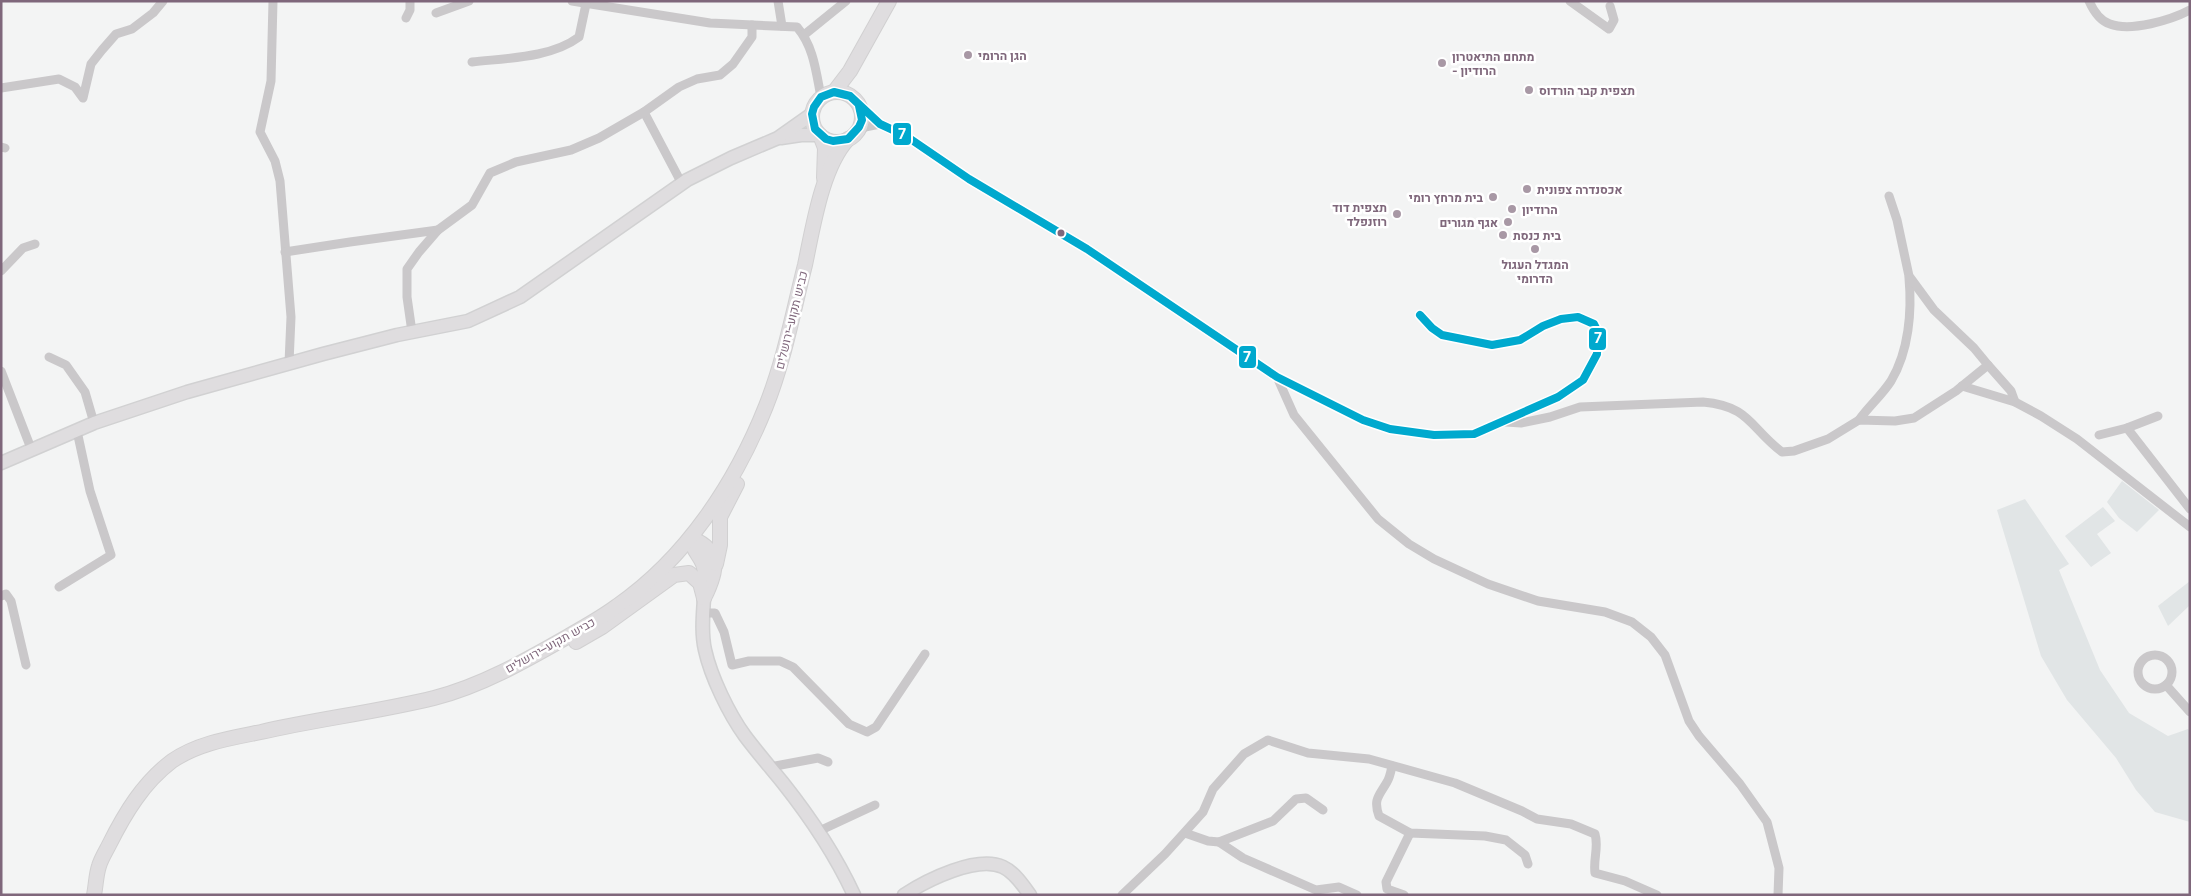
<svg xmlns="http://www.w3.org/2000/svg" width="2191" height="896" viewBox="0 0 2191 896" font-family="Inter,Heebo,sans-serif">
  <rect width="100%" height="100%" fill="#f3f4f4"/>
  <g fill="#e1e5e6">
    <path d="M2122,481L2159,510L2137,532L2119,518L2107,502Z"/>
    <path d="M2025,499L2069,564L2059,570L2100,670L2129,713L2168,736L2188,729L2190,731V822L2155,812L2136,790L2116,758L2067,700L2041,656L1997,510Z"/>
    <path d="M2103,507L2115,521L2097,534L2111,553L2091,567L2065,536Z"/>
    <path d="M2190,581V605L2168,626L2158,606Z"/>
  </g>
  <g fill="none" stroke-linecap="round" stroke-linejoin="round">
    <g stroke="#d1d1d2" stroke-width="15">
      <g id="secondary">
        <path d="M781,138L801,135H820"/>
        <path d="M1,463L94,423L187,392L323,354L397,335L468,321L520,297L687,180L731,158L778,138L812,114"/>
        <path d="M704,598C703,615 701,633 705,650C711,677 729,714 745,736C757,752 770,767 783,783C810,817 836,856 854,895"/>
        <path d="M904,895C927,880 977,855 1003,867C1014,872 1023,885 1030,895"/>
      </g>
    </g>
    <g stroke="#d1d0d1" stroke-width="16">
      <g id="primary">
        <path d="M834,92L850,71L889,1"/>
        <circle cx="837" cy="117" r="25"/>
        <path d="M820,135L825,148L824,178"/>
        <path d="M691,538C723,551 717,572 704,598C705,587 707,574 703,564C699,554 692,550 691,538Z"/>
        <path d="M716,564L720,545V517L737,484"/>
        <path d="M576,642L602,627L674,575L689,573L700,583L704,598"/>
        <path d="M94,895C96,885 96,875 99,866C101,859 106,851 109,845C125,813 143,783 172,761C198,743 231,738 261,732C318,719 377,712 434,698C481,686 525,661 567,637C584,627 601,618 617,606C686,558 735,484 766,406C784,361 793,312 805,265C813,227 822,167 848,139"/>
      </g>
    </g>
    <g stroke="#cac8ca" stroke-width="9">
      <path d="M273,1L271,81L260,132L275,161L280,181L291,317L289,363"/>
      <path d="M572,1L710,23L797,27C814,47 816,72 821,97"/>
      <path d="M778,1L782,26"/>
      <path d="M1570,1L1609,29L1614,20L1610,6"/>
      <path d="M2089,1C2093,10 2100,21 2110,24C2131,32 2171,20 2190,10"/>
      <path d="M436,13L469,1"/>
      <path d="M406,18L410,10V1"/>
      <path d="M804,35L846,1"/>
      <path d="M472,62C507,58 551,58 579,37L586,4"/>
      <path d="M1,88L59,79L75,87L83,98L91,64L102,50L116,34L132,29L153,13L163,1"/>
      <path d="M859,106L880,124L906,136L969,179L1087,249L1277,377L1363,420L1390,429L1434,435L1474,434L1558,397L1583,380L1597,354L1598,332L1594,324L1578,317L1561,319L1543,326L1520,340L1492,345L1442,335L1432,328L1420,315"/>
      <path d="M644,112L682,184"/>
      <path d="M855,134L865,127L880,124"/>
      <path d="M1,147L5,148"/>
      <path d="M285,252L350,242L438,230"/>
      <path d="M1,271L23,248L35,244"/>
      <path d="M412,332L407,297V269L419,252L438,230L472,205L490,173L516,162L571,150L599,138L644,112L679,87L697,79L720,75L733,64L752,37V25"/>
      <path d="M49,357L66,365L85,392L94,423"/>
      <path d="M1988,365L2011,391L2015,402"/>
      <path d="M1,371L32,451"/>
      <path d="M1277,377L1294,415L1378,519L1409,544L1434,559L1488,584L1538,601L1605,612L1632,622L1651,637L1665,655L1689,721L1699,736L1740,784L1767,822L1779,868L1778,895"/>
      <path d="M1962,386L2015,402L2041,416L2077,439L2190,527"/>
      <path d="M1859,420C1869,406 1882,395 1891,381C1909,351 1912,311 1909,278"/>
      <path d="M1506,422L1521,423L1550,417L1580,407L1703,402C1750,406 1750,428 1782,452L1794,451L1828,439L1859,420L1895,421L1914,418L1956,391L1988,365L1974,348L1934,310L1909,276L1897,220L1889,196"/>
      <path d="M2127,428L2190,509"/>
      <path d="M2099,435L2127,428L2158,416"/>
      <path d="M59,587L111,555L90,491L77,431"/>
      <path d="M1,596L6,594L11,601L26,665"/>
      <path d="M703,613H715L724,632L732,665L749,661H780L793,667L849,724L867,732L876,727L925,654"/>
      <circle cx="2155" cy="672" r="17"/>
      <path d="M2166,685L2190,712"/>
      <path d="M1392,766C1391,771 1390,777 1387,782C1379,796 1373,799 1379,816L1410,833L1485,836L1506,840L1525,855L1528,864"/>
      <path d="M770,767L818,758L828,762"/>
      <path d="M817,832L875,805"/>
      <path d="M1185,833L1208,841L1219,842L1273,821L1296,799L1306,798L1323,810"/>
      <path d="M1219,842L1243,858L1316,890L1339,887L1357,895"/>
      <path d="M1122,895L1165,854L1203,812L1213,789L1244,754L1268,740L1308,753L1369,759L1455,783L1522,811L1537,819L1571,824L1595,834C1599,847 1593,859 1595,873L1625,881L1657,895"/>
      <path d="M1404,895L1387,889L1386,882L1410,833"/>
    </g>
    <use href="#secondary" stroke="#dfdddf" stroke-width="12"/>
    <use href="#primary" stroke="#dfdddf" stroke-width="14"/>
    <g stroke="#fff" stroke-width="11">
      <path id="bus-1" d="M859,106L862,120L859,127L848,139L833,141L826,139L815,129L812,114L814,107L821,97L834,92L850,96L880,124L906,136L969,179L1087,249L1277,377L1363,420L1390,429L1434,435L1474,434L1558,397L1583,380L1597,354L1598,332L1594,324L1578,317L1561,319L1543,326L1520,340L1492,345L1442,335L1432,328L1420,315"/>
    </g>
    <use href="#bus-1" stroke="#00a9ce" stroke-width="8"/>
  </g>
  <g fill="#a898a5" stroke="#fff" stroke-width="2">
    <circle cx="968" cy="55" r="5"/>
    <circle cx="1442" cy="63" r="5"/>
    <circle cx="1529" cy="90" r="5"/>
    <circle cx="1527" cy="189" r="5"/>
    <circle cx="1493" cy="197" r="5"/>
    <circle cx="1512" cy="209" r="5"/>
    <circle cx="1397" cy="214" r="5"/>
    <circle cx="1508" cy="222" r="5"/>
    <circle cx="1503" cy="235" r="5"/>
    <circle cx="1535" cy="249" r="5"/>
  </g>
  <circle fill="#7f677b" stroke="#fff" stroke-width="2" cx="1061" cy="233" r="4.5"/>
  <g text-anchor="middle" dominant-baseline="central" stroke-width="5" stroke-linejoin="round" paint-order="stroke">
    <g font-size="12" font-weight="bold" fill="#7f677b" stroke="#fff" text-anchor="start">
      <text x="978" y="55">הגן הרומי</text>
      <text x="1452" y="56">מתחם התיאטרון<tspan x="1452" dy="14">- הרודיון</tspan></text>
      <text x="1539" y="90">תצפית קבר הורדוס</text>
      <text x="1537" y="189">אכסנדרה צפונית</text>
      <text x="1483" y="197" text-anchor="end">בית מרחץ רומי</text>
      <text x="1387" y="207" text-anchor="end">תצפית דוד<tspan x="1387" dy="14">רוזנפלד</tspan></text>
      <text x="1522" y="209">הרודיון</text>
      <text x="1498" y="222" text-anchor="end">אגף מגורים</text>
      <text x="1513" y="235">בית כנסת</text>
      <text x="1535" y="264" text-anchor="middle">המגדל העגול<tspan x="1535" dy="14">הדרומי</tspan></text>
    </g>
    <g font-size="12" fill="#7f677b" stroke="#fff">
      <text transform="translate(791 320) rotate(-76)">כביש תקוע–ירושלים</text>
      <text transform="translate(550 645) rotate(-29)">כביש תקוע–ירושלים</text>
    </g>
  </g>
  <g stroke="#fff" stroke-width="2">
    <rect x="892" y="122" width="20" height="24" rx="5" fill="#00a9ce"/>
    <rect x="1588" y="327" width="19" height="24" rx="5" fill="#00a9ce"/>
    <rect x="1238" y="345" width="19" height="24" rx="5" fill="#00a9ce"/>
  </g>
  <g font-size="14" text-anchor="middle" font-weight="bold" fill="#fff">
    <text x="902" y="139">7</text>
    <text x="1598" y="343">7</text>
    <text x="1247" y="362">7</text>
  </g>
  <rect width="2191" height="896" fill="none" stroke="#7f677b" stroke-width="5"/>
</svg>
